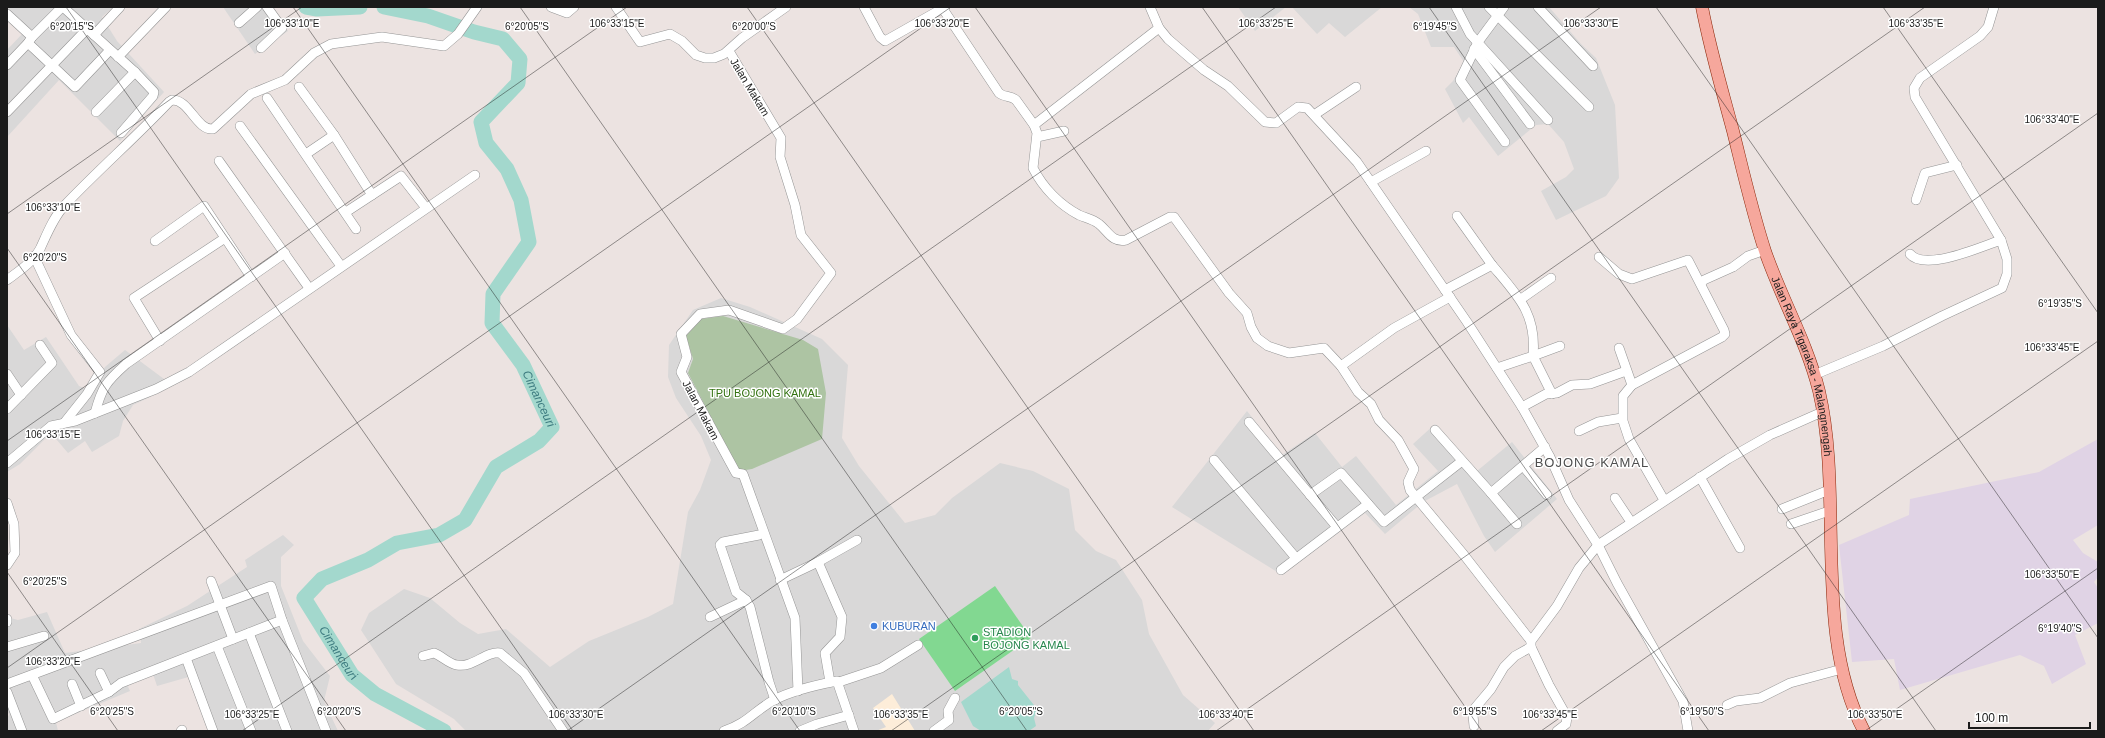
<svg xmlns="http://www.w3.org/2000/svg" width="2105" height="738" viewBox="0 0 2105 738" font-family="Helvetica,sans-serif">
  <rect width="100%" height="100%" fill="#ece3e1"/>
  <g fill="#d9d8d8">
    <path d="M8,7H113L102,17L117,41L164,92L120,141L59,80L7,137V50L24,32L7,13Z"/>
    <path d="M223,7H272L288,31L255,54Z"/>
    <path d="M1238,7H1286L1255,31Z"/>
    <path d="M1292,7H1382L1345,37L1329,23L1317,34Z"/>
    <path d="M1409,7H1549L1581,44L1596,58L1615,105L1619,178L1606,196L1556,220L1541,191L1566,177L1574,169L1564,142L1548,124L1536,125L1498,156L1469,117L1463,123L1445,89L1453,81L1464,62L1454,47H1431L1418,14Z"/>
    <path d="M721,298L750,307L822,339L848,365L842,438L859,466L905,523L935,515L952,498L1000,463L1033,471L1069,489L1075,530L1096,551L1116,560L1142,600L1149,634L1183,695L1215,723L1208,731H466L454,719L396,684L361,630L369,613L404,589L430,598L460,623L478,634L506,629L550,667L589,641L648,617L673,604L688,512L700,490L711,460L701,436L676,398L668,377L669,345L693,310Z"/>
    <path d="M7,325L24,350L46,337L79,386L91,391L105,367L125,350L164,379L150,397L133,405L123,421L119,436L92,452L85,441L68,453L51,433L20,464L7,472Z"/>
    <path d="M1247,411L1282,455L1315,433L1342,467L1356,456L1396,505L1438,471L1413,444L1435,424L1477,471L1512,442L1557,499L1495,552L1484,536L1457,484L1423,502L1385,534L1365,513L1282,575L1172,507Z"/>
    <path d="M283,535L294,545L281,557V586L303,641L330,676L324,701L338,731H212L192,676L157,686L152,671L125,680L130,691L56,722L58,731H7V717L9,715L7,709V617L18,620L47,612L65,653L141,643L139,629L187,606L247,567L245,560Z"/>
  </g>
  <path fill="#e0d3e5" d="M2098,439V525L2073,540L2083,553L2098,562V577L2094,582L2098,588V623L2075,635L2086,664L2052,684L2044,666L2020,655L1900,690L1894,659L1852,662L1839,545L1909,515L1910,499L2039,472Z"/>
  <path fill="#fdedd9" d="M892,694L915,731H876L886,727L873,708Z"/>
  <path fill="#adc4a3" d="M723,316L803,340L818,349L826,393L822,439L752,469L739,471L688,373L693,359L686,336L701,319Z"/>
  <path fill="#82d891" d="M995,586L1031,638L955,691L919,639Z"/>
  <path fill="#a3d8cd" d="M1009,667L1012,679L1018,681V685L1037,709L1034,718L1036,726L1029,731H981L973,726L961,702Z"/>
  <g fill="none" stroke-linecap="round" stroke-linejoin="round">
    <g stroke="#a3d8cd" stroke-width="15">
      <path d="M306,7L317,9L360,7"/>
      <path id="s1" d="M384,7L428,16L474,32L503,39L520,59L518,83L481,122L486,143L507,169L521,200L529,242L493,294L492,323L523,365L552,427L539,441L496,467L465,520L439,535L397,543L368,560L322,579L304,598L352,675L375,694L444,731"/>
    </g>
    <g stroke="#959595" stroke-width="10">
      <g id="minor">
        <path d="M63,7L135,72L154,92L153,96L121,133"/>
        <path d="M551,7L567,13L574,7"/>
        <path d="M616,7L640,42L670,34L682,41L696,55L705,58H714L724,54L742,38L786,7"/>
        <path d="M864,7L880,37L885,41L945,7"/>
        <path d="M1150,7L1159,28L1168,39L1204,70L1228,86L1265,122L1276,123L1298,107L1307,108L1357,162L1467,322L1522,407L1550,457L1569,500L1598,545L1617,583L1683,701L1688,731"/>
        <path d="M1456,7L1470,34L1548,120"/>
        <path d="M1489,7L1589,107"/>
        <path d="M1504,7L1478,42L1460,80L1505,142"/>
        <path d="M1538,7L1593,66"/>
        <path d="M943,9L999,93C1005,98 1011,95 1016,100L1034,125L1037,133L1033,168C1043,188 1060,205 1079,215C1086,218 1093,219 1099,224C1108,231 1112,243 1126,240L1170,217H1174L1229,293L1247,313L1251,327L1257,338L1268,346L1289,353L1324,348L1341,366"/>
        <path d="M7,14L32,37"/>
        <path d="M239,23L257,7"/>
        <path d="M94,35L120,7"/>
        <path d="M28,43L75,87L110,50"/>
        <path d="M261,48L282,28L267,7"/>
        <path d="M1474,49L1530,124"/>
        <path d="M729,51L781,138L780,157L795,205L801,235L831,273L797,319L783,329L729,310L700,314L681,334L687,357L681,372L736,473L743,474L795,618L798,691"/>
        <path d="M118,57L166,7"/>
        <path d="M7,65L28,43L32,37L62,7"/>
        <path d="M299,87L334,135L372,195"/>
        <path d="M267,98L356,229"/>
        <path d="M7,112L87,29"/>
        <path d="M96,112L135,72"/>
        <path d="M1314,115L1356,87"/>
        <path d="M1034,125L1159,28"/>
        <path d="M240,126L341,266"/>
        <path d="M1037,137L1064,131"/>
        <path d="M306,154L334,135"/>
        <path d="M219,161L309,288"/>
        <path d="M1371,182L1426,151"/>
        <path d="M1916,200L1925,173L1957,165"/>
        <path d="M346,212L401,176L426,208"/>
        <path d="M1457,216L1492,265"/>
        <path d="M155,241L204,206L251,277"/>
        <path d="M1910,254C1925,272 1983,246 2001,240"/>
        <path d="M34,256L71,335L100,372L87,394L64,423"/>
        <path d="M1599,257L1619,274L1632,279L1688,260L1724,330L1725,334L1722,337L1632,385"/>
        <path d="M7,280C19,271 33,262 40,249C47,234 53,218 64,206C98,170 135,138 169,102L172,100C189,99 197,131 213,129L251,94L285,80L314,53L331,44L382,37L444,46L458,34L477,7"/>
        <path d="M1701,283L1704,280L1733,267L1748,256L1765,250"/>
        <path d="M1445,290L1492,265C1517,295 1537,313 1533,356L1497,368"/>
        <path d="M1450,297L1394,328L1341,366L1358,392L1371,404L1379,420L1398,440L1414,469L1408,482L1410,490L1464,555L1531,641"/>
        <path d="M1521,299L1551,278"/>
        <path d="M160,341L134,298L225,238"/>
        <path d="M1619,348L1632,385L1623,396V421L1629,439L1664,500"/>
        <path d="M7,374L21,395"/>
        <path d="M1814,375L1883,346L1942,316L2002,288L2007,274V259L2001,240L1915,97L1914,88L1920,78L1980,36L1988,27L1994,7"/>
        <path d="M1552,394L1533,356L1560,346"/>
        <path d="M1522,407L1546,394L1557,393L1572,385L1590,384L1626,371"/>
        <path d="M7,409L52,363L40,345"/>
        <path d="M95,413C102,387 106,382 126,364L285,253"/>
        <path d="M1249,422L1337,527"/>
        <path d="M1435,430L1491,493L1545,447"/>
        <path d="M1579,431L1598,422L1622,418"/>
        <path d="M1214,460L1296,558"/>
        <path d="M7,463L51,426L75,421L156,389L189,372L475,175"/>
        <path d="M1523,466L1547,495"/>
        <path d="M1700,477L1740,548"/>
        <path d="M1491,493L1517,524"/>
        <path d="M1310,495L1341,473L1384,522L1462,461"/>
        <path d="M1615,498L1631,522"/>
        <path d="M7,503L14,524L15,553L7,565"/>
        <path d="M1782,509L1829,490"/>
        <path d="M1791,524L1829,511"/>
        <path d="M759,535L723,542L720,545L736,592L746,600L750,607L769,682L775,700"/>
        <path d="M1281,570L1368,504"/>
        <path d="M780,580L818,562"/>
        <path d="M211,581L233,639"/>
        <path d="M710,617L746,600"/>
        <path d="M7,619V622"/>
        <path d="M249,633L287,731"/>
        <path d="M217,646L251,731"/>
        <path d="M7,647L44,636"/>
        <path d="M423,656L434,653C442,656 449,664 457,665C473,668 486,651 500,653L524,673L563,731"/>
        <path d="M186,658L213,731"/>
        <path d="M100,673L109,692"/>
        <path d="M32,675L53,719L109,692L121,683L282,620"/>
        <path d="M830,682L825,653L840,637L842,617L818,562L857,540"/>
        <path d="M839,682L881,668L918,645"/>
        <path d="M7,684L271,586L282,620L326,731"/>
        <path d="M72,684L81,706"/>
        <path d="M7,692L22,731"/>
        <path d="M1727,705L1736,701L1760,698L1790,683L1842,669"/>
        <path d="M1474,726L1473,715L1475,708L1491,689L1504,667L1515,656L1531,647"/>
        <path d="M181,731L182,730"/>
        <path d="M724,731C748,723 754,711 774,700C793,690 816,685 837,681L854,731"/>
        <path d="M800,731L817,724L849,715"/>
        <path d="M934,731L949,720L948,711L955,698"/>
        <path d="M1557,731L1566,724L1567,717L1549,685L1531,647V641L1557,606L1579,568L1598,545L1728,459L1770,435L1822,412"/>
      </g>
    </g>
    <g stroke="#8b2508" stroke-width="13">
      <g id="major">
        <path id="s2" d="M1702,7C1710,49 1722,90 1733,131C1743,171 1752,211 1765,251C1781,298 1807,342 1819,391C1844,498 1812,632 1864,731"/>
      </g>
    </g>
    <use href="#minor" stroke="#fff" stroke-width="9"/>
    <use href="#major" stroke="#f6a79c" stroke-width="12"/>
  </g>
  <path fill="none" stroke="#1b1b1b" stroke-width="1" stroke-opacity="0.45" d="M66,7L573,731M293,7L800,731M520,7L1027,731M747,7L1254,731M975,7L1482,731M1202,7L1709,731M1429,7L1936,731M1656,7L2098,638M1883,7L2098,313M7,214L302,7M7,248L346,731M7,441L627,7M7,572L118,731M7,668L951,7M242,731L1276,7M567,731L1601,7M891,731L1925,7M1216,731L2098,113M1541,731L2098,341M1865,731L2098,568"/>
  <circle fill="#3f7fe0" stroke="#fff" stroke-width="1.5" cx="874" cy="626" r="4"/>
  <circle fill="#2e9e5b" stroke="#fff" stroke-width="1.5" cx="975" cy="638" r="4"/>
  <g text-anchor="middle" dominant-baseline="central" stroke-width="3" stroke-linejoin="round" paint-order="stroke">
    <g font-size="11" fill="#1b1b1b" stroke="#fff">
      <text transform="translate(750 87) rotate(59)">Jalan Makam</text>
      <text stroke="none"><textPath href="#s2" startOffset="374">Jalan Raya Tigaraksa - Malangnengah</textPath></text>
      <text transform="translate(701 410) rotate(62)">Jalan Makam</text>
    </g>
    <g font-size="11" fill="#337210" stroke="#fff">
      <text x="765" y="393">TPU BOJONG KAMAL</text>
    </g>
    <g font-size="11" fill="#366cbe" stroke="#fff" text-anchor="start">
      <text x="882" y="626">KUBURAN</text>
    </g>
    <g font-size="11" fill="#27864d" stroke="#fff" text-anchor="start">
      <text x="983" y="632">STADION<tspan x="983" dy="13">BOJONG KAMAL</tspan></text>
    </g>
    <g font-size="12" font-style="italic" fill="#3e7c80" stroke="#fff">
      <text stroke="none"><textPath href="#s1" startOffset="541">Cimanceuri</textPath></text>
      <text stroke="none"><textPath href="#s1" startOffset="950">Cimanceuri</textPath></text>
    </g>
    <g font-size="13" letter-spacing="1" fill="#4e4e4e" stroke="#fff">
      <text x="1592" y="462">BOJONG KAMAL</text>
    </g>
  </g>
  <g font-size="10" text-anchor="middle" fill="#1b1b1b" stroke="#fff" stroke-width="3" stroke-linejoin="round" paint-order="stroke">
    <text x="292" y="27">106°33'10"E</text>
    <text x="617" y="27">106°33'15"E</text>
    <text x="942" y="27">106°33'20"E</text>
    <text x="1266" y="27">106°33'25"E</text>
    <text x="1591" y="27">106°33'30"E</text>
    <text x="1916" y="27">106°33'35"E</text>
    <text x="72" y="30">6°20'15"S</text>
    <text x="527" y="30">6°20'05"S</text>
    <text x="754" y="30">6°20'00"S</text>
    <text x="1435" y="30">6°19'45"S</text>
    <text x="2052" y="123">106°33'40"E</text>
    <text x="53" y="211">106°33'10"E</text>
    <text x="45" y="261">6°20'20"S</text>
    <text x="2060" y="307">6°19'35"S</text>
    <text x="2052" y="351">106°33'45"E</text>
    <text x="53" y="438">106°33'15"E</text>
    <text x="2052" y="578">106°33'50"E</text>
    <text x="45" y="585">6°20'25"S</text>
    <text x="2060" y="632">6°19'40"S</text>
    <text x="53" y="665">106°33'20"E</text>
    <text x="112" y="715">6°20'25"S</text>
    <text x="339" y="715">6°20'20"S</text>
    <text x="794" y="715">6°20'10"S</text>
    <text x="1021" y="715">6°20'05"S</text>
    <text x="1475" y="715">6°19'55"S</text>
    <text x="1702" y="715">6°19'50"S</text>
    <text x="252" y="718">106°33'25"E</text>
    <text x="576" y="718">106°33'30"E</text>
    <text x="901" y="718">106°33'35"E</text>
    <text x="1226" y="718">106°33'40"E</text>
    <text x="1550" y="718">106°33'45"E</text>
    <text x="1875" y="718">106°33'50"E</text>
  </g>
  <rect width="2105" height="738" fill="none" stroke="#1b1b1b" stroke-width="16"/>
  <path d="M1969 722v6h121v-6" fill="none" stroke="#1b1b1b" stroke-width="2"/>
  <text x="1975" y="722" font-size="12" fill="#1b1b1b" stroke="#ffffff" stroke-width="3" paint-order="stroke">100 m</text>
</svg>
